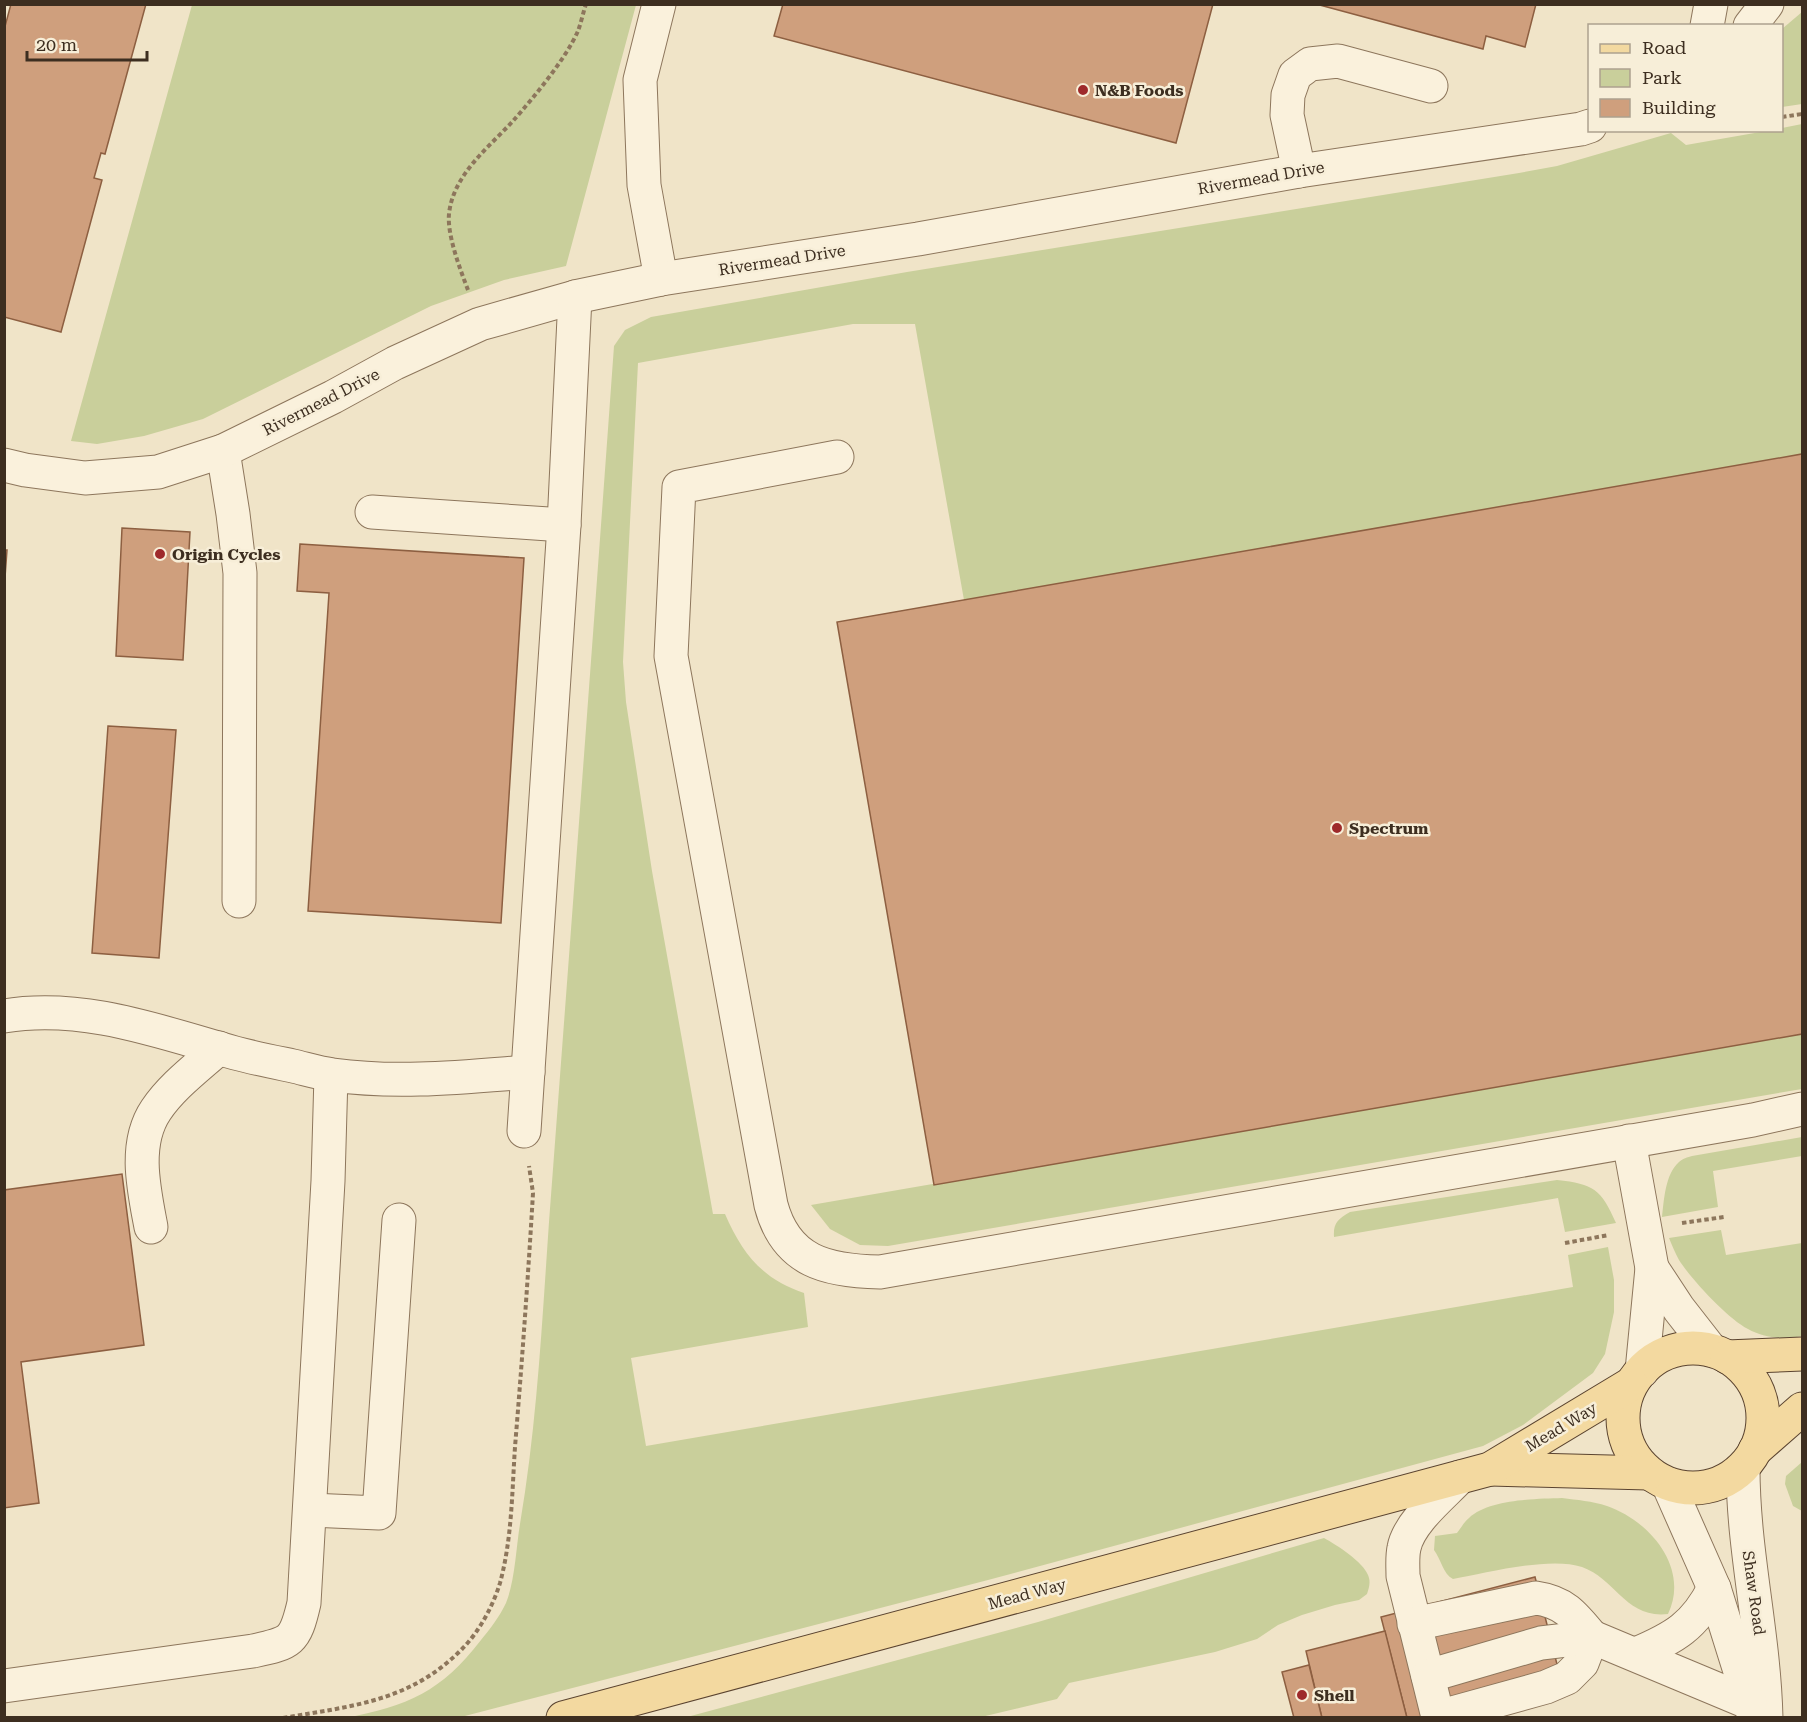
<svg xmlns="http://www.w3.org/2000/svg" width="1807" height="1722" viewBox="0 0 1807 1722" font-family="'Roboto Serif',serif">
  <rect width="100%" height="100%" fill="#f0e4c8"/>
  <g fill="#c9cf9b">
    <path d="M192,5H636L566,266L504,280L431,306L203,419L144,436L97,444L71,441Z"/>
    <path d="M1802,12V104L1782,107V29Z"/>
    <path d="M1802,124V454L964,600L915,324H853L638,363L623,662L626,702L652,871L713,1214H725C742,1253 762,1279 804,1293L808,1327L631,1358L646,1446L1573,1287L1568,1255L1608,1247L1614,1280V1312L1605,1354L1593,1373L1523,1425L1483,1446L988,1580L461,1717L345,1718C408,1706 441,1692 481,1640C490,1629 500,1616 506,1603C515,1581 516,1548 520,1524C537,1424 542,1323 549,1222C571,930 593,638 614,346L625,330L651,317L907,272L1519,173L1557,166L1671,133L1686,145L1766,131L1782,130V128Z"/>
    <path d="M1802,1034V1089L888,1246L860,1245L830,1229L811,1205Z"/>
    <path d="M1802,1137V1156L1713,1171L1718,1207L1662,1217C1664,1201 1665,1174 1679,1162C1682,1159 1688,1157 1692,1156Z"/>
    <path d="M1557,1180C1594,1184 1601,1189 1616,1223L1565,1232L1558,1198L1334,1237C1333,1223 1338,1219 1350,1212Z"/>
    <path d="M1721,1230L1726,1255L1802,1243V1336C1785,1340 1764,1338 1748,1329C1728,1319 1691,1279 1679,1260C1675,1253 1672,1245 1669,1238Z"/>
    <path d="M1802,1462V1511L1793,1506L1785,1484L1786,1476Z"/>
    <path d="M1562,1498C1577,1500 1592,1501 1607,1506C1650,1521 1690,1568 1668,1614C1626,1619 1616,1579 1582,1567C1550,1556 1486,1573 1453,1579C1443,1574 1441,1559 1434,1550L1435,1536L1457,1533C1461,1528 1464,1522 1469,1518C1489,1499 1535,1499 1562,1498Z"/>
    <path d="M1324,1538C1337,1545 1363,1562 1368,1575C1371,1582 1369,1588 1367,1594L1359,1600L1335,1605L1302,1615L1278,1625L1257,1639L1215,1652L1069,1683L1057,1699L977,1718L687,1717L1038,1622Z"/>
  </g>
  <g fill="#cf9f7d" stroke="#8d5f41" stroke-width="1.5">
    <path d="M11,4H146L105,154L101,153L94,178L102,180L61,332L4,317V30Z"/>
    <path d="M783,4H1213L1176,143L774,36Z"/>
    <path d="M1316,4H1536L1525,47L1486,36L1483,49Z"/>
    <path d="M1802,454V1034L934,1185L837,622Z"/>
    <path d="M122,528L190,532L183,660L116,656Z"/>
    <path d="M300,544L524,558L501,923L308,911L329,593L297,591Z"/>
    <path d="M4,550H7L4,591Z"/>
    <path d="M108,726L176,730L159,958L92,953Z"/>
    <path d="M122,1174L144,1345L21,1362L39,1503L4,1508V1190Z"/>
    <path d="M1535,1577L1565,1696L1481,1718H1407L1381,1617Z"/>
    <path d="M1385,1631L1407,1718H1322L1306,1651Z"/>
    <path d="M1309,1665L1322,1718H1294L1282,1672Z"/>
  </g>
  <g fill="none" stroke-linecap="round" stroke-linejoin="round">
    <g stroke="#8d765c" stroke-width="35">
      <g id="minor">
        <path d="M659,4L640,80L644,185L661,279"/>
        <path d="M1707,26L1711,4"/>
        <path d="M1750,26L1767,4"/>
        <path d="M1299,171L1287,115L1288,95L1295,75L1310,64L1338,61L1431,86"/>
        <path d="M223,451L233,514L240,573L239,901"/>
        <path d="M837,457L679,487L671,656L771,1205C786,1262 827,1271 880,1272L1753,1120L1802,1109"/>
        <path d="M4,465L25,470L85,478L158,472L223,451L333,397L395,363L480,324L575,297L661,279L918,239L1299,171L1581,129L1590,126"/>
        <path d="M372,512L564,525"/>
        <path d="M4,1016C84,1003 160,1032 235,1053C254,1058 274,1062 293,1066C306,1069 319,1073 333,1075C398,1084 463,1077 528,1072"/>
        <path d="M524,1131L564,525L575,297"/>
        <path d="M1629,1141L1652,1268L1642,1371"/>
        <path d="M151,1227C144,1190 133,1144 156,1110C172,1086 198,1067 219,1048"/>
        <path d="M1652,1268L1679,1309L1711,1350"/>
        <path d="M1743,1468C1743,1552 1764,1633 1766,1718"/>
        <path d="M1460,1477C1442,1496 1409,1522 1404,1548C1402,1557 1403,1567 1403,1576L1438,1717L1546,1687L1567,1678L1582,1663L1592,1637"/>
        <path d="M1668,1484L1714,1588L1754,1716"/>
        <path d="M310,1510L379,1513L399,1220"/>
        <path d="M1414,1624L1536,1598C1564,1602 1574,1615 1592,1637"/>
        <path d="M1636,1654C1674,1638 1695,1626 1714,1588"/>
        <path d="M1428,1676L1541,1643L1592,1637L1750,1703"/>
        <path d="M4,1686L253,1651C291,1643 295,1642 304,1603L328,1181L331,1075"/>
      </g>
    </g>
    <g stroke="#5b4430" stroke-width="35">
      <g id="major">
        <circle cx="1693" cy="1418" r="70"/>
        <path d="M1727,1357L1802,1354"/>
        <path d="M1755,1450L1802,1409"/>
        <path d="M1490,1469L1648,1473"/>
        <path d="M563,1718L1490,1469L1631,1384"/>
      </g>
    </g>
    <g stroke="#8d765c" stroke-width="4" stroke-dasharray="4.5 3" stroke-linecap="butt">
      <path d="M1782,117L1802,114"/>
      <path d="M468,290C460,269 447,235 449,214C453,175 488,148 513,121C534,97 565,60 578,31C581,23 583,13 586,4"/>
      <path d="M1682,1223L1724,1217"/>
      <path d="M1565,1243L1609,1235"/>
      <path d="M283,1718C351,1706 410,1702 462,1649C479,1632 493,1606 500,1583C512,1539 512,1492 515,1447C522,1362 528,1278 533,1193L529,1166"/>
    </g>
    <use href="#minor" stroke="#faf1dc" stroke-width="33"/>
    <use href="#major" stroke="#f3d9a0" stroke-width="33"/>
  </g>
  <g fill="#9e2a2b" stroke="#f7eed8" stroke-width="2">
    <circle cx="1083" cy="90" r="6"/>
    <circle cx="160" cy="554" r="6"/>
    <circle cx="1337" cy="828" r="6"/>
    <circle cx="1302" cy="1695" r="6"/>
  </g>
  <g text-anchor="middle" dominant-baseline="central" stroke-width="5" stroke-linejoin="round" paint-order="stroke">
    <g font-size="16" font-weight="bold" fill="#3d2e20" stroke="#f7eed8" text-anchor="start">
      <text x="1095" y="90">N&amp;B Foods</text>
      <text x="172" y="554">Origin Cycles</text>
      <text x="1349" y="828">Spectrum</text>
      <text x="1314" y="1695">Shell</text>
    </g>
    <g font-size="16" fill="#3d2e20" stroke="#f7eed8">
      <text transform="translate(1261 178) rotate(-10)">Rivermead Drive</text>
      <text transform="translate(782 260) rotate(-9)">Rivermead Drive</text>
      <text transform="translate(321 402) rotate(-27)">Rivermead Drive</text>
      <text transform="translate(1561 1427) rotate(-31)">Mead Way</text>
      <text transform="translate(1754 1593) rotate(82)">Shaw Road</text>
      <text transform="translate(1027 1594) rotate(-15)">Mead Way</text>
    </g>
  </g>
  <rect width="1807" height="1722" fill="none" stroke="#3d2e20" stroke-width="12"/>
  <rect x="1588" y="24" width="195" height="108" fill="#f7eed8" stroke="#ada18e" stroke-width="1.5"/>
  <rect x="1600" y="44" width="30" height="9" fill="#f3d9a0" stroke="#ada18e" stroke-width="1.5"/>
  <text x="1642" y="54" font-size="18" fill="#3d2e20">Road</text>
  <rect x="1600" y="69" width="30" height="18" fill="#c9cf9b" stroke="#ada18e" stroke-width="1.5"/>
  <text x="1642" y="84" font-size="18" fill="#3d2e20">Park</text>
  <rect x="1600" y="99" width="30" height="18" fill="#cf9f7d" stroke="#ada18e" stroke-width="1.5"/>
  <text x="1642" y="114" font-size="18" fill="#3d2e20">Building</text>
  <path d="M27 51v9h120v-9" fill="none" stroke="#3d2e20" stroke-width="3"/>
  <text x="36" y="51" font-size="18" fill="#3d2e20" stroke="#f7eed8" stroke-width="4.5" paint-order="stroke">20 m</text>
</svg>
